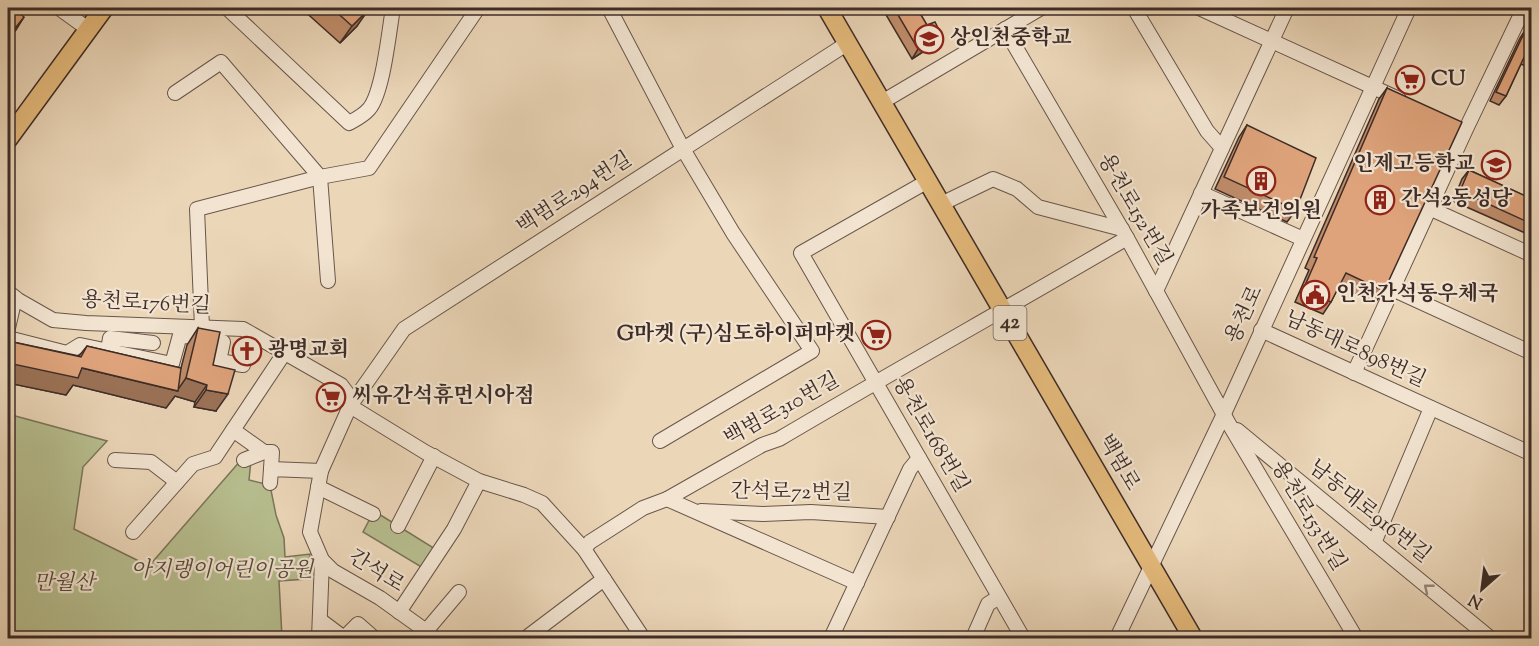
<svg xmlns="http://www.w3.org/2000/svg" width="1539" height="646" viewBox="0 0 1539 646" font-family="'Sorts Mill Goudy','Noto Serif KR',serif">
  <rect width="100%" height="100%" fill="#ebd6b8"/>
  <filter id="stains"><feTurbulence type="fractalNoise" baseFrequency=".00333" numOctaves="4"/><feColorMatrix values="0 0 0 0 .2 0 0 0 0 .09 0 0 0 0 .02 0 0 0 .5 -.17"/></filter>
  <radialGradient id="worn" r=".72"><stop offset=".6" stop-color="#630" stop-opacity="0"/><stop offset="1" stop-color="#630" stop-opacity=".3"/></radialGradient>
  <g fill="#b7be8f" stroke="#7a755b" stroke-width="1.5">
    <path d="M8,414L107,441L83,467L74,529L149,566L241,460H251L249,480L270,485L276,515L284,538L285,557L310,554L307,579L279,581L282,637L297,638H8Z"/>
    <path d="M374,511L440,552L428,571L363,532Z"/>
  </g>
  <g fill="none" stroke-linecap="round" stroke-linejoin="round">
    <g stroke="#68564b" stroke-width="16">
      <g id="minor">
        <path d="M59,8L88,29"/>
        <path d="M227,8L349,123C356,119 363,116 369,109C383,93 389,31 393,8"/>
        <path d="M609,8L683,149L733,233L812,351L660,441"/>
        <path d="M1134,8L1207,131L1222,148"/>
        <path d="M1199,8L1399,99"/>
        <path d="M1005,29L1127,238L1229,424L1356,638"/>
        <path d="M175,93L221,62L320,177L197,209L202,327"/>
        <path d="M882,102L1041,8"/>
        <path d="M928,181L801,253L1023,638"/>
        <path d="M1201,193L1303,239"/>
        <path d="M941,204L993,179L1017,189L1038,207L1122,229"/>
        <path d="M1429,208L1532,255"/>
        <path d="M328,281L320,177L369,168L478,8"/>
        <path d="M1392,289L1532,353"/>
        <path d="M1156,291L1287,8"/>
        <path d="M8,292L18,300L53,320L86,323L243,329L341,385L350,397V406"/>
        <path d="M8,328L15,298"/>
        <path d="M1261,330L1532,454"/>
        <path d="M8,338L67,353L80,345L172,364L180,335L223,342L219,361L243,365"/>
        <path d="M108,351L110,338L153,343"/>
        <path d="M1354,373L1466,129L1524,8"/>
        <path d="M350,406L425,452L479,481L524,495L542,503L584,549L643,638"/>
        <path d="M233,430L264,452H272L271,469"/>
        <path d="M1237,430L1490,638"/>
        <path d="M115,460L151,462L177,482"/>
        <path d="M244,460L264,452"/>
        <path d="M270,483L271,469L321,471"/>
        <path d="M318,487L373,514"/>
        <path d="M667,499L857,583"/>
        <path d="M701,511L763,514L811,512L888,517"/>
        <path d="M398,526L434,456"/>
        <path d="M133,532L193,464L215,457L285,352"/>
        <path d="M1374,543L1431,408"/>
        <path d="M584,549L590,542L643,508L667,499L762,445L779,439C894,371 1011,306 1127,238"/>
        <path d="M399,612L454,529L479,481"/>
        <path d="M320,620L344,638"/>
        <path d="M426,631L459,592"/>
        <path d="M319,638L322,560"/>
        <path d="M344,638L358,624L374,638"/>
        <path d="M434,638L426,631L380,598L333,571L322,560L310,532L321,471L350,406L404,329L848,43"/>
        <path d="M526,638L604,579"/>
        <path d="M831,638L910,469L919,458"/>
        <path d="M973,638L988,604L999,597"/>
        <path d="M1117,638L1222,418L1409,8"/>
      </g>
    </g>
    <g stroke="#3d2c27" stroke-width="21">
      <g id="major">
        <path d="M827,8L1193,638"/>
        <path d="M8,139L104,8"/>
      </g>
    </g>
    <use href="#minor" stroke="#f2e4d1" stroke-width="14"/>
    <use href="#major" stroke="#e6bb7c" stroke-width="18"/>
  </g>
  <g fill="#bf8c6a" stroke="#3d2c27" stroke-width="1.5">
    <path d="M301,8H367L357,26L340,43Z"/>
    <path d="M882,8H917L934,43L928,47L926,50L912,59Z"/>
    <path d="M1526,29L1532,31V69L1521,64L1506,96L1499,105L1490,101L1520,38Z"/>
    <path d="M1387,88L1384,291L1375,303L1339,285L1331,302L1323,314L1295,302L1309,270L1305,268L1379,99Z"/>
    <path d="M1247,125L1296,210L1287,222L1215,189L1239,137Z"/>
    <path d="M1469,170L1532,199V236L1453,201L1462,179Z"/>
    <path d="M198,328L216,411L194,407L195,402L175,396L166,408L73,385L66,395L8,383V341L79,356L87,346L181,368L187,345Z"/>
  </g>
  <g fill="#9b7256" stroke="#3d2c27" stroke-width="1.5">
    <path d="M369,9L357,26L340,43L352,26Z"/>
    <path d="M24,17L16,30L8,39V37Z"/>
    <path d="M941,34L934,43L928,47L926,50L912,59L918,49Z"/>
    <path d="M8,363L82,368L177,391L186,378L207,385L195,402L175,396L166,408L73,385L66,395L8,383Z"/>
    <path d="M206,390L228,394L216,411L194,407Z"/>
  </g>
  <g fill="#dea37b" stroke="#3d2c27" stroke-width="1.5">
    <path d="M8,8H13L24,17L8,37Z"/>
    <path d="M332,8H367L369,9L352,26Z"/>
    <path d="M894,8H917L927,25L935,22L941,34L932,39V41L918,49Z"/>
    <path d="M1526,29L1532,31V57L1526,53L1506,96L1496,92Z"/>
    <path d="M1387,88L1462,122L1384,291L1346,273L1331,302L1303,290L1317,258L1314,257Z"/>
    <path d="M1247,125L1316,158L1296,210L1224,177Z"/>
    <path d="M1469,170L1532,199V224L1460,191Z"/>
    <path d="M198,328L220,332L213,365L235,370L228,394L206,390L207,385L186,378Z"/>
    <path d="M8,341L81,357L87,346L181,368L178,391L82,368L78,378L8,363Z"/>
  </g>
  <defs><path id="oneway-chevron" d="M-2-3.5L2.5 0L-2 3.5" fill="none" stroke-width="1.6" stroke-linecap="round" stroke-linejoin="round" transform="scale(1.5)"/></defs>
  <use stroke="#98887c" href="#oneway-chevron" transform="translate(1428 588) rotate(-141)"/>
  <defs>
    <g id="school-ring" transform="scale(1.5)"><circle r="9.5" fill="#f2e4d1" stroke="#8f2418" stroke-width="1.5"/><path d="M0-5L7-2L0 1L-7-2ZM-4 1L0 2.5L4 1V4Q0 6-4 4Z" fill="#8f2418"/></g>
    <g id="supermarket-ring" transform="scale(1.5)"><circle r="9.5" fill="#f2e4d1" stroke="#8f2418" stroke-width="1.5"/><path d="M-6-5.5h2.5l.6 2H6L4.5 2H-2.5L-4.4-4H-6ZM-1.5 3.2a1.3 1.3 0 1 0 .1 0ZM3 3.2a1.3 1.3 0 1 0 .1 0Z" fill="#8f2418"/></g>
    <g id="building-ring" transform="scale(1.5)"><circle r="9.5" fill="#f2e4d1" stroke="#8f2418" stroke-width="1.5"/><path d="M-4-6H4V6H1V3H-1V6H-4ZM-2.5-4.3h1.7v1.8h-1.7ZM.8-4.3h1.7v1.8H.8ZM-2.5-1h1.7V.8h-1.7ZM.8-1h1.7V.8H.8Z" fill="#8f2418"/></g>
    <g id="civic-ring" transform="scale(1.5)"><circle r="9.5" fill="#f2e4d1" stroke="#8f2418" stroke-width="1.5"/><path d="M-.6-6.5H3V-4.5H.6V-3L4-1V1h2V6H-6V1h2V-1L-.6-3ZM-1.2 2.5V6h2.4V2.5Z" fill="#8f2418"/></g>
    <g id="church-ring" transform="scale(1.5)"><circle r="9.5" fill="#f2e4d1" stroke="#8f2418" stroke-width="1.5"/><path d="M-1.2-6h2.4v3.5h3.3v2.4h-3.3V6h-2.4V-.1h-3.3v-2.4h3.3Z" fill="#8f2418"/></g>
  </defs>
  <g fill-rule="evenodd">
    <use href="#school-ring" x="929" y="39"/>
    <use href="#supermarket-ring" x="1410" y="80"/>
    <use href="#school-ring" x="1496" y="165"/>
    <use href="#building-ring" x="1261" y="181"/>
    <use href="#building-ring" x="1380" y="200"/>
    <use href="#civic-ring" x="1315" y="295"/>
    <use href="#supermarket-ring" x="876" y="335"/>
    <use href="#church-ring" x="247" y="351"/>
    <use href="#supermarket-ring" x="331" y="397"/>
  </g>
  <g text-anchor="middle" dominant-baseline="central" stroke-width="4.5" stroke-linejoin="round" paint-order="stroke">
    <rect fill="#f2e4d1" stroke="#73635a" stroke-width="1.5" x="993.5" y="306" width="33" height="34" rx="4.5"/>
    <g font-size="20" font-weight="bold" fill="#3d2c27">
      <text x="1010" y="323">42</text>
    </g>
    <g font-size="21" font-weight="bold" fill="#3d2c27" stroke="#f2e4d1" text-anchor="start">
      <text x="950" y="39">상인천중학교</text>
      <text x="1431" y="80">CU</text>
      <text x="1475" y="165" text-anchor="end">인제고등학교</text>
      <text x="1401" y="200">간석2동성당</text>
      <text x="1261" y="212" text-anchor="middle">가족보건의원</text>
      <text x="1336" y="295">인천간석동우체국</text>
      <text x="855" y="335" text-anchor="end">G마켓 (구)심도하이퍼마켓</text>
      <text x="268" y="351">광명교회</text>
      <text x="352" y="397">씨유간석휴먼시아점</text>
    </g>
    <g font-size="21" fill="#3d2c27" stroke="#f2e4d1">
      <text transform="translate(575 194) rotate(-33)">백범로294번길</text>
      <text transform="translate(1134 210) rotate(60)">용천로152번길</text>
      <text transform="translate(146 304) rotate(3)">용천로176번길</text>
      <text transform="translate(1245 315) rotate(-65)">용천로</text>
      <text transform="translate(1355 350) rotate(25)">남동대로898번길</text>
      <text transform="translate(782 410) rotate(-29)">백범로310번길</text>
      <text transform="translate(930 435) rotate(60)">용천로168번길</text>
      <text transform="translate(1118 463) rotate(60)">백범로</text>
      <text transform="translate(791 493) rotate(1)">간석로72번길</text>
      <text transform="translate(1369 512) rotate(39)">남동대로916번길</text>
      <text transform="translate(1308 516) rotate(59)">용천로153번길</text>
      <text transform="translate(376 572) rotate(32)">간석로</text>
    </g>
    <g font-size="21" font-style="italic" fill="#55493c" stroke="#f2e4d1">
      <text x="222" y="571">아지랭이어린이공원</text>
      <text x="64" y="584">만월산</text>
    </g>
  </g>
  <rect width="1539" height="646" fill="none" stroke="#ebd6b8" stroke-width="30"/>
  <rect x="9" y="9" width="1521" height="628" fill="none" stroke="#3d2c27" stroke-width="3"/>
  <rect x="15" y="15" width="1509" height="616" fill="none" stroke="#3d2c27" stroke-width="1.5"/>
  <g transform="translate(1482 589) rotate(208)" stroke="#f2e4d1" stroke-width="4.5" paint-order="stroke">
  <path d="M0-4.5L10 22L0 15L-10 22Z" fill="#3d2c27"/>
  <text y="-9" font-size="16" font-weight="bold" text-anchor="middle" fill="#3d2c27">N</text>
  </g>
  <rect width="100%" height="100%" filter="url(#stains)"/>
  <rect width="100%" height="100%" fill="url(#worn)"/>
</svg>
